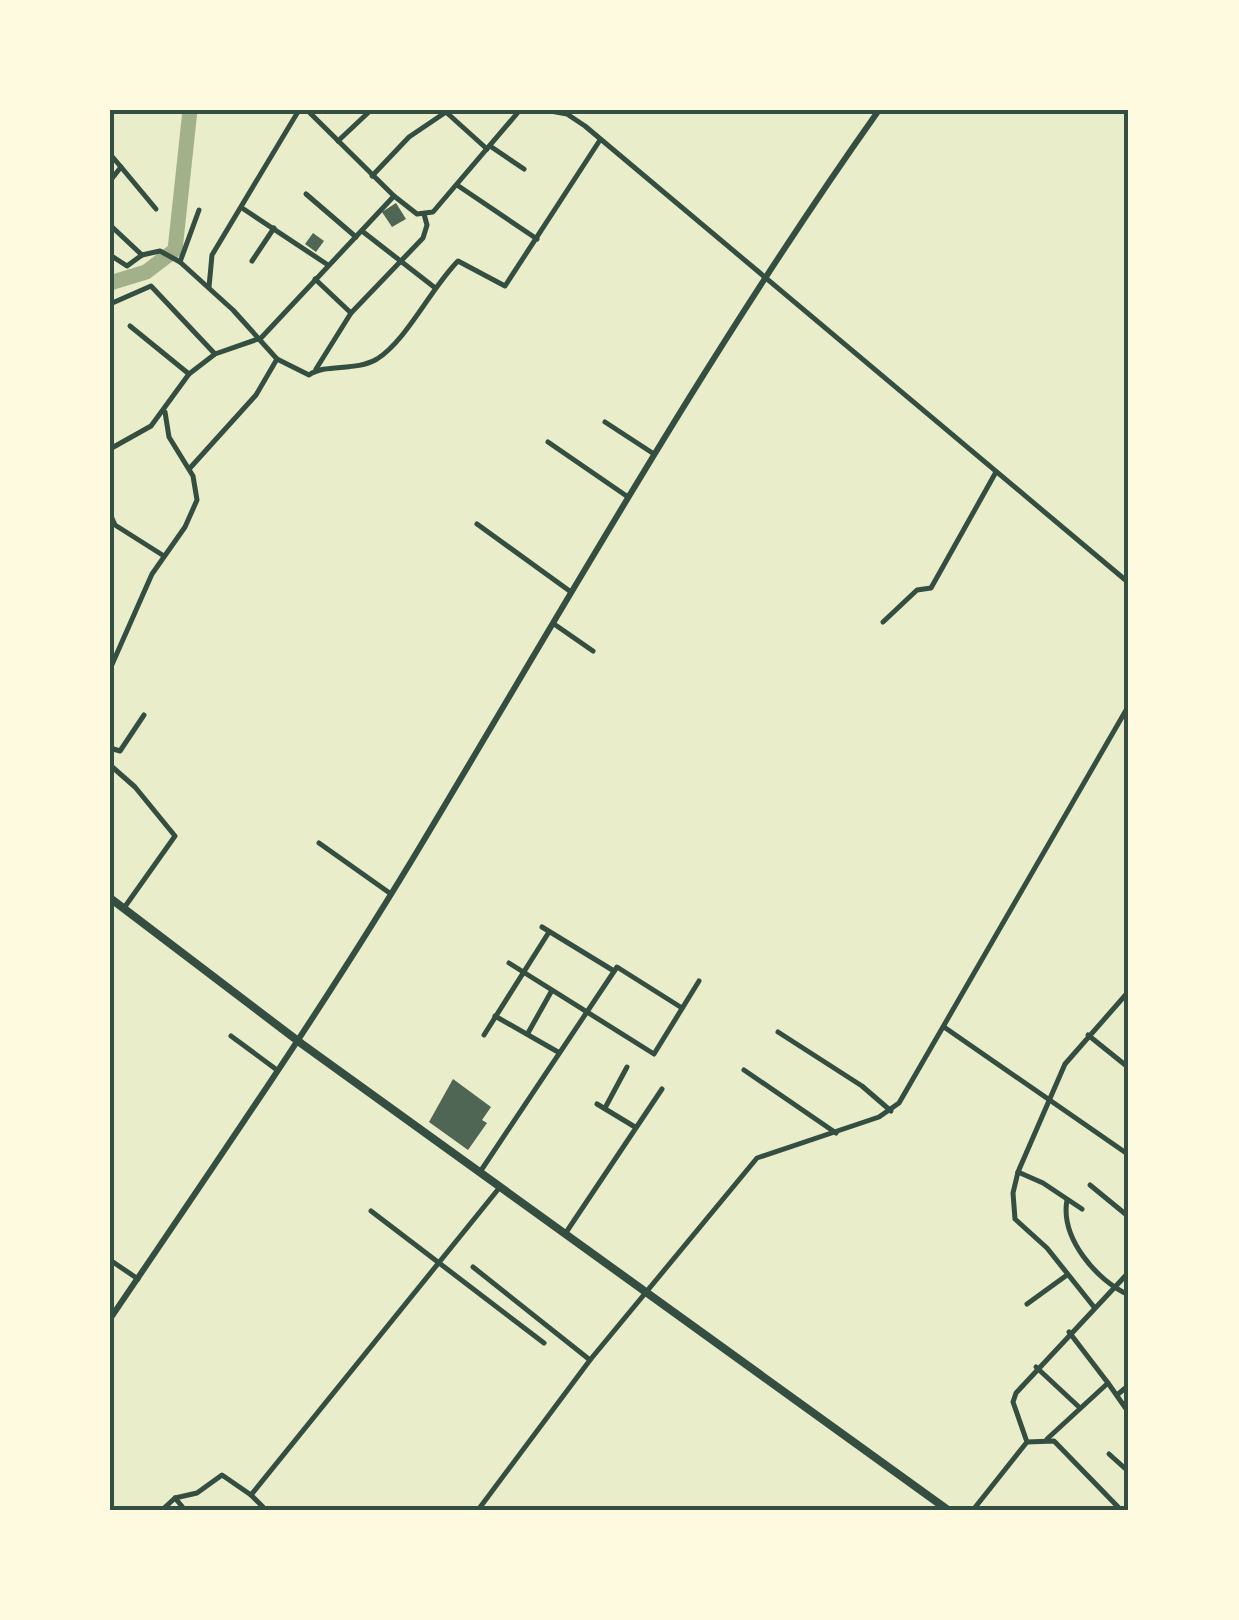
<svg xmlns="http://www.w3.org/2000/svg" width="1239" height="1620" viewBox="0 0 1239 1620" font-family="'Fira Sans',sans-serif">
  <rect width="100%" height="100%" fill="#e9edc9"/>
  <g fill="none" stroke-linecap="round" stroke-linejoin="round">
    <path stroke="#a3b18a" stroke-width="15" d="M110,283L146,272L175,250L190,110"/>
  </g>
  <g fill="#4f6655">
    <path d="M396,203L406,219L392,227L382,212Z"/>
    <path d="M313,233L324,241L316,252L305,244Z"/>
    <path d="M453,1079L491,1107L482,1120L487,1123L468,1150L429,1122Z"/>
  </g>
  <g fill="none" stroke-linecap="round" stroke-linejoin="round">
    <g stroke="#344e41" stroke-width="5">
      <path d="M307,110L394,196"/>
      <path d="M545,110L567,114L585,126L1129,583"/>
      <path d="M338,141L371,110"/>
      <path d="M490,146L524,169"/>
      <path d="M110,154L121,167L110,181"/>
      <path d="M121,167L156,209"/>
      <path d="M372,176L409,137L446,112L487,149"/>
      <path d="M457,185L537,239"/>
      <path d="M306,194L356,237"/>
      <path d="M242,208L328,265"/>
      <path d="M199,210L180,262L233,310L277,359L309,375C326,363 355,372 377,359C407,340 431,288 458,261L505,286L600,140"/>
      <path d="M110,225L142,255"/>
      <path d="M362,231L434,287"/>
      <path d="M110,255L127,266L142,255L160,251L180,262"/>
      <path d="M252,261L274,228"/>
      <path d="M315,279L351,313"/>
      <path d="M209,287L212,255L299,110"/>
      <path d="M110,304L151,286L215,354"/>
      <path d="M130,326L189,374"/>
      <path d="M110,368H111"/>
      <path d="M316,369L351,313L423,238L427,225L424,214"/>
      <path d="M605,422L654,454"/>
      <path d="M548,442L628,497"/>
      <path d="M110,449L151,426L189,374L215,354L261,338L394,196L417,214L433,212L520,110"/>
      <path d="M190,468L256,395L277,359"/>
      <path d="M110,514L115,525L164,556"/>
      <path d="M477,524L571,592"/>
      <path d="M883,622L917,590L931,588L996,472"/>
      <path d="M554,624L593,651"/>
      <path d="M110,669L152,574L185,527L197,500L193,476L169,437L165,412"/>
      <path d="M110,748L120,751L144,715"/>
      <path d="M110,765L135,787L175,836L124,908"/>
      <path d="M319,843L391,894"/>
      <path d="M542,927L614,971"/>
      <path d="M509,963L654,1054L699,981"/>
      <path d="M495,1016L558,1052"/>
      <path d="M944,1027L1129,1155"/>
      <path d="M778,1032L862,1086L891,1111"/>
      <path d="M528,1033L551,992"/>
      <path d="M484,1035L549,932"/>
      <path d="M1088,1035L1129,1068"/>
      <path d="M231,1036L277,1070"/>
      <path d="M744,1070L836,1133"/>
      <path d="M597,1104L635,1127"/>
      <path d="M605,1108L627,1067"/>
      <path d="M480,1172L617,967L682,1008"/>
      <path d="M1018,1172L1065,1064L1129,991"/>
      <path d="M1090,1185L1129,1217"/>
      <path d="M1067,1200C1060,1238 1097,1281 1129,1295"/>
      <path d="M1082,1209L1043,1183L1018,1172L1013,1193L1015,1219L1047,1248L1094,1307"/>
      <path d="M371,1211L544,1343"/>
      <path d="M565,1234L662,1089"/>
      <path d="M110,1260L138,1279"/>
      <path d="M473,1267L590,1360"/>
      <path d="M1027,1304L1067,1275"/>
      <path d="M1036,1367L1079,1407"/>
      <path d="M1108,1383L1129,1413"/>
      <path d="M1117,1395L1129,1385"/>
      <path d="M1047,1439L1108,1383L1069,1332"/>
      <path d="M1027,1442L1054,1441L1121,1510"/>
      <path d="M1109,1454L1129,1472"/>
      <path d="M251,1495L266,1510"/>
      <path d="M175,1498L185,1510"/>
      <path d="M162,1510L175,1498L197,1493L222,1475L251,1495L500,1187"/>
      <path d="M478,1510L590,1360L757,1158L879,1117L899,1103L1129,705"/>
      <path d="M973,1510L1027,1442L1013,1402L1016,1393L1129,1272"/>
    </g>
    <path stroke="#344e41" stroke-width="6" d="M110,1319C217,1161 326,1004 424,840C572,593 713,344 879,110"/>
    <path stroke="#344e41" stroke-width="8" d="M110,898L302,1044L948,1510"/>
  </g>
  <rect width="1239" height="1620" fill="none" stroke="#fefae0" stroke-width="225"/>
  <rect x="112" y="112" width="1014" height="1396" fill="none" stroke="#344e41" stroke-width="4"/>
</svg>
